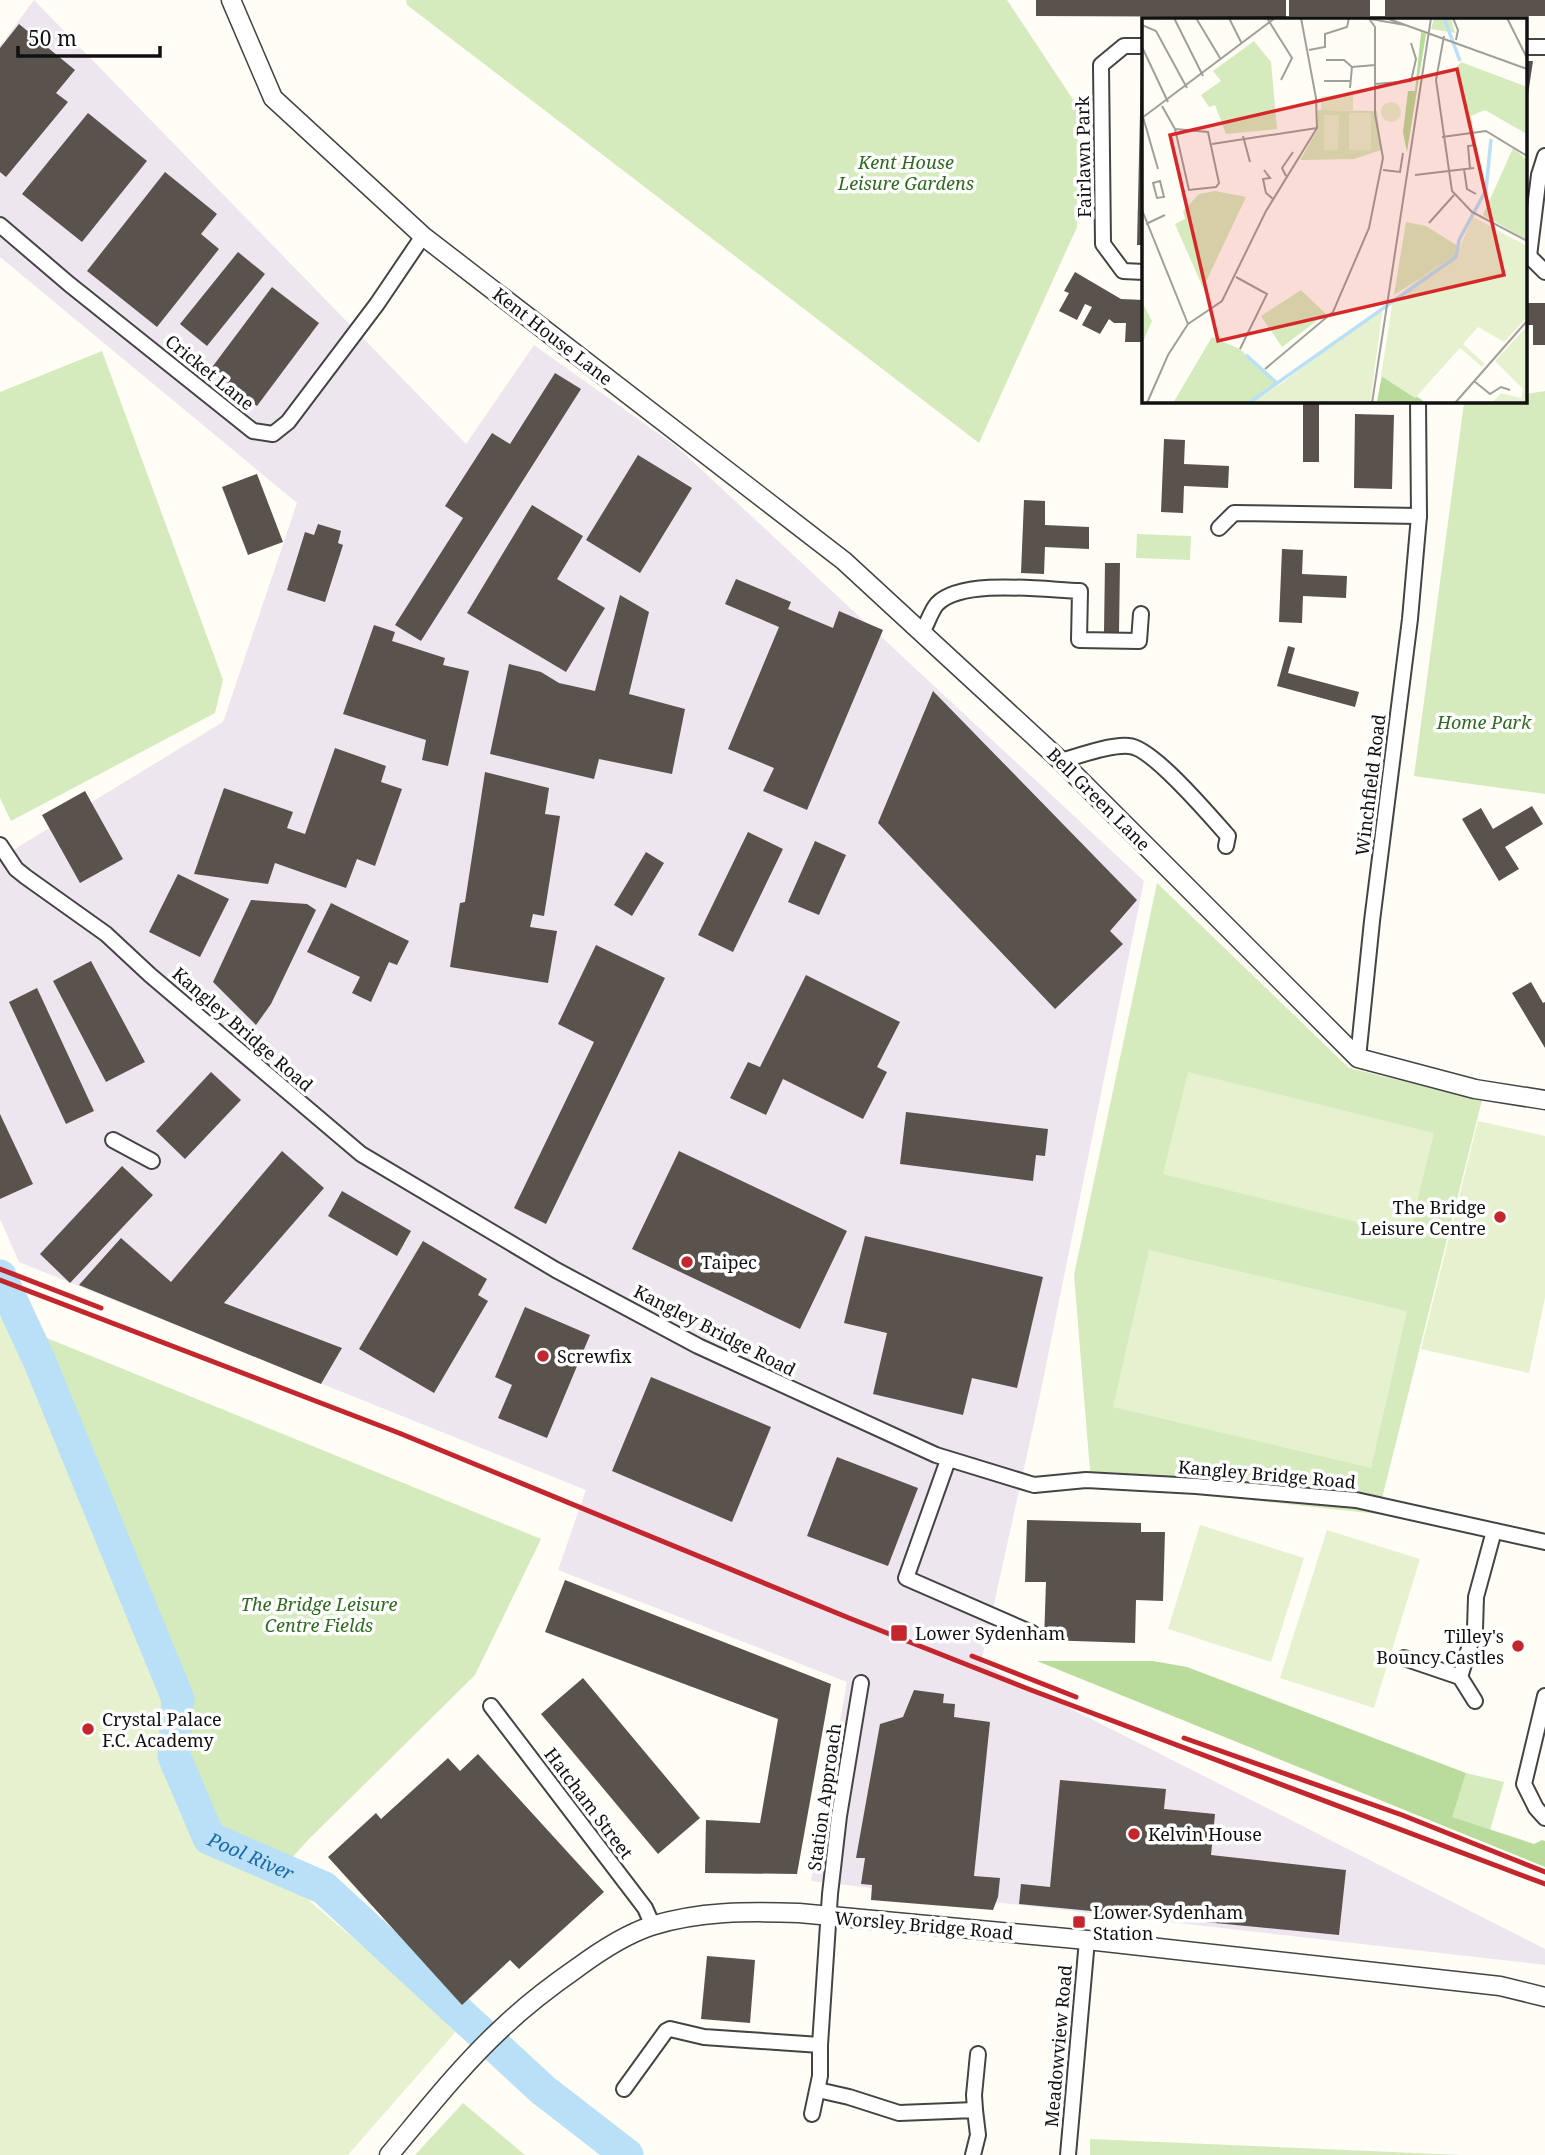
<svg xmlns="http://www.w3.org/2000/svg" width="1545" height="2155" viewBox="0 0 1545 2155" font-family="'Noto Serif',serif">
  <rect width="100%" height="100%" fill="#fffdf5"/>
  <path fill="#eee6ef" d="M34,0L466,444L534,345L676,446L1144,881L1039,1400L981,1663L1545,1949V1965L811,1881L847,1682L558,1570L586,1490L19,1262L0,1219V858L223,722L297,503L0,257V46Z"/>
  <g fill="#d5ebbd">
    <path d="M406,0H1007L1078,107L1077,227L979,443L407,5Z"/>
    <path d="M102,351L223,680L215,713L11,821L0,798V392Z"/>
    <path d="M1545,391V794L1414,776L1464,403L1482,401H1526V394Z"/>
    <path d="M1137,534L1191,536L1190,560L1136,558Z"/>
    <path d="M1157,883L1349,1068L1482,1100L1378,1514L1091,1483L1074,1275Z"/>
    <path d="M37,1334L541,1539L475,1675L307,1841L291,1859L218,1832L181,1758L188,1702Z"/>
    <path d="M1466,1773L1504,1782L1490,1830L1451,1817Z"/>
    <path d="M463,2103L525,2155H415Z"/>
    <path d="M1090,2139L1462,2155H1090Z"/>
  </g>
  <path fill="#b9dc9c" d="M1037,1661H1153L1187,1667L1466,1773L1452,1817L1534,1844L1542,1840L1545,1841V1867Z"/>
  <g fill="#e6f2cf">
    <path d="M1188,1072L1434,1133L1409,1235L1163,1174Z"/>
    <path d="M1478,1121L1545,1136V1298L1529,1373L1421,1349Z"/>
    <path d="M1149,1250L1407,1311L1371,1468L1113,1407Z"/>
    <path d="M0,1317L7,1320L174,1685L177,1715L169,1761L170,1780L180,1810L193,1831L220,1855L248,1872L293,1887L459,2028L348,2155H0Z"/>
    <path d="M1200,1525L1304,1558L1271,1662L1168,1629Z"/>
    <path d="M1327,1530L1420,1559L1374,1708L1280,1678Z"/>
  </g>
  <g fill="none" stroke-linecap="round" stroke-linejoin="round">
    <path stroke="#b9e0f7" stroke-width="33" id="s1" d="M0,1276L39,1360L178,1699L174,1756L209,1838L324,1888L543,2090L627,2155"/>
  </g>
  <g fill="#5a524d">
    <path d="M1036,0H1286V17L1036,16Z"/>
    <rect x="1289" y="0" width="81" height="16"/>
    <rect x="1385" y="0" width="160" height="16"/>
    <path d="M19,24L75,70L56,93L68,102L6,177L0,172V48Z"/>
    <path d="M1526,61H1533L1527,101H1526Z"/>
    <path d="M1141,70H1144V245H1137Z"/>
    <path d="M88,113L147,161L82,242L22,194Z"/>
    <path d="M165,172L217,214L201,234L219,249L157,327L87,271Z"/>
    <path d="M238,252L265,274L207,346L180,324Z"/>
    <path d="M1075,272L1121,299L1144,300V342H1125L1126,323H1114L1109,319L1100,334L1082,325L1092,307L1085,304L1077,320L1059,311L1069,293L1064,291Z"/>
    <path d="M272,287L319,323L257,406L210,370Z"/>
    <path d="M1526,303H1545V345H1533V325H1526Z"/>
    <path d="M555,373L581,389L421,641L395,625L463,518L445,506L492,433L510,444Z"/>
    <rect x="1303" y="401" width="16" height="61"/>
    <path d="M1355,414L1394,415L1392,489L1354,488Z"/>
    <path d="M1164,439L1185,440L1184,464L1229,466L1228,488L1184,486L1183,513L1161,512Z"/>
    <path d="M638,455L692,488L640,573L586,540Z"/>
    <path d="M257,474L283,542L248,555L222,487Z"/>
    <path d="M1024,500L1045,501V525L1089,527V549L1045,547L1044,574L1021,573Z"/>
    <path d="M532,505L583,536L557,579L605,608L566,672L467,613Z"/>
    <path d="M318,524L341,531L338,543L343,545L325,602L287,590L305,532L314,535Z"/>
    <path d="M1282,549L1303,550L1302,574L1347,576L1346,598L1303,596L1302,623L1279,622Z"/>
    <path d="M1105,563H1120L1119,633L1104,632Z"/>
    <path d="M736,579L791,602L788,609L833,628L839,611L883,630L807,810L763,791L774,768L728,749L779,627L725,604Z"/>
    <path d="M620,595L649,612L629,694L685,709L672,774L599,759L594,779L490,754L509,664L541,672L559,683L595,691Z"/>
    <path d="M374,625L395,632L392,641L445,658L443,665L469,671L448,766L422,760L426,740L343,714Z"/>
    <path d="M1288,646L1295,648L1288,673L1359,692L1355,707L1277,686Z"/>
    <path d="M933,691L1137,900L1110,931L1123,944L1055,1009L878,823Z"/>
    <path d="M335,748L386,766L381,782L402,789L375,866L357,859L346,888L275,863L268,884L194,874L224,788L293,812L287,828L305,834Z"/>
    <path d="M485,772L549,788L545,814L560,816L544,916L533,914L530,927L557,931L548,983L450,967L460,903L465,902Z"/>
    <path d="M85,791L123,859L80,883L42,815Z"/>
    <path d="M1532,806L1543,824L1505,847L1519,869L1499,881L1462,819L1481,808L1493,829Z"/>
    <path d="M748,832L783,849L733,952L698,935Z"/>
    <path d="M815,841L846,855L819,915L788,902Z"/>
    <path d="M646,852L664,863L632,916L614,905Z"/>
    <path d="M178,874L229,899L200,957L149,932Z"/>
    <path d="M251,900L307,904L316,910L271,1004L256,1025L213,982Z"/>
    <path d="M331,903L409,941L397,965L389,962L371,1002L352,993L360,977L307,952Z"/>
    <path d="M596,945L665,978L546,1224L514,1208L594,1042L558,1024Z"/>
    <path d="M91,961L145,1062L106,1082L53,981Z"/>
    <path d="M806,975L900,1022L877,1067L887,1072L863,1119L783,1079L766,1115L730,1098L748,1062L760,1067Z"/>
    <path d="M1531,982L1543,1003L1545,1002V1048L1512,993Z"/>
    <path d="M37,988L94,1111L66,1124L9,1002Z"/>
    <path d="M211,1072L241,1100L185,1159L156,1131Z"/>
    <path d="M906,1112L1048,1129L1045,1156L1036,1155L1033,1181L900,1164Z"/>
    <path d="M0,1114L33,1184L0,1199Z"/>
    <path d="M282,1151L324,1188L224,1303L342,1348L321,1384L79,1285L121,1238L171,1282Z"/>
    <path d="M679,1151L847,1231L800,1329L632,1249Z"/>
    <path d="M122,1166L153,1195L70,1283L40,1254Z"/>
    <path d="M342,1191L411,1231L397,1256L328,1216Z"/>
    <path d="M865,1236L1043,1277L1017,1388L972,1378L963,1415L873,1394L887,1333L844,1323Z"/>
    <path d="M423,1241L487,1279L478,1295L488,1301L434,1393L359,1349Z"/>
    <path d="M525,1307L590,1335L547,1438L498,1418L512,1385L495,1377Z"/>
    <path d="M651,1377L771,1427L732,1522L612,1471Z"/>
    <path d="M837,1457L918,1488L888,1566L807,1536Z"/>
    <path d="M1027,1520L1141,1523V1532H1165L1163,1601L1136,1600L1135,1643L1044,1640L1046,1582H1025Z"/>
    <path d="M565,1580L831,1684L797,1874L705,1873L706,1820L760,1823L778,1719L545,1632Z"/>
    <path d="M583,1678L700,1818L658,1854L541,1714Z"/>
    <path d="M914,1690L944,1694L943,1703L955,1704L954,1717L990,1722L974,1876L1000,1878L998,1897L993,1910L871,1900L872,1885L861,1884L865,1858H856L880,1724L903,1717Z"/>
    <path d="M478,1754L604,1892L519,1969L510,1960L462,2005L328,1857L376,1813L381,1819L448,1758L460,1771Z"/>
    <path d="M1060,1780L1166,1789L1164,1809L1215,1814L1211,1855L1346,1870L1339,1935L1019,1904L1021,1884L1050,1887Z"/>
    <path d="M707,1956L755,1960L750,2023L701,2019Z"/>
  </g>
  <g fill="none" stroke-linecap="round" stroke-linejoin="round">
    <g stroke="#444" stroke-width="18">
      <g id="minor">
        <path d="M1144,46H1124L1101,65L1103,244L1123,271L1144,272"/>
        <path d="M1526,47H1545"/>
        <path d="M0,225L69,284L253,431L273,434L288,422L377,304L423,236"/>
        <path d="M1529,256L1545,272"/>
        <path d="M1526,259L1529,256L1539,175L1545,156"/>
        <path d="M1219,528L1234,513L1419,516"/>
        <path d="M922,633C927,624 931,611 937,604C962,578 1045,590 1080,591L1079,640L1139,641L1141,614"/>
        <path d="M1061,761C1078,756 1111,744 1129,746C1152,747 1211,817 1228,836L1226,846"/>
        <path d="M0,845L16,869L26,877L106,934L150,975L361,1154L556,1270L698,1346L936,1455L1034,1485L1086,1480L1196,1486L1356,1500L1545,1542"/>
        <path d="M1358,1058L1372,921L1410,619L1419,516L1418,401"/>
        <path d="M113,1140L152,1161"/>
        <path d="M948,1460L906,1578L1032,1633"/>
        <path d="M1404,1658L1460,1677L1475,1701"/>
        <path d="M1460,1677L1475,1629L1476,1597L1494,1531"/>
        <path d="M1545,1696L1524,1784L1536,1808L1545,1818"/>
        <path d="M491,1706L645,1908L653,1926"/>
        <path d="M624,2089L666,2031L670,2029L704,2037L820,2045"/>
        <path d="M818,2090L849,2097L899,2113L975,2110L978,2135L973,2155"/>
        <path d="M975,2110L974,2095L978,2054"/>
        <path d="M812,2114L820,2076V2045L830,1894L839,1816L861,1683"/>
        <path d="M1068,2155L1087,1940"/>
      </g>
    </g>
    <g stroke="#444" stroke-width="21">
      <g id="tertiary">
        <path d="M231,0L273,98L423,236L844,561L1061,761L1358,1058L1475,1089L1545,1100"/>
        <path d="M389,2155C425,2112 461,2066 502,2028C525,2006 551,1986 577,1968C600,1951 624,1935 651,1926C699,1911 749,1911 799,1913L1087,1940L1500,1986L1545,1997"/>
      </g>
    </g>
    <use href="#minor" stroke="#fff" stroke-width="14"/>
    <use href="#tertiary" stroke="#fff" stroke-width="18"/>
    <g stroke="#c4262e" stroke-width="5">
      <path d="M0,1269L101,1308"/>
      <path d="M0,1280L399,1433L849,1618L1031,1690L1545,1884"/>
      <path d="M972,1656L1076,1697"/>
      <path d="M1184,1738L1402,1815L1545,1872"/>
    </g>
  </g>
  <g fill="#c4262e" stroke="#fff" stroke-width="2.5">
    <circle cx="1500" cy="1217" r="7"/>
    <circle cx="687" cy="1262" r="7"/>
    <circle cx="543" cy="1356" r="7"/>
    <rect x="890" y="1624" width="18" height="18" rx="3.5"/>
    <circle cx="1518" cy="1646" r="7"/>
    <circle cx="88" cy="1729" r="7"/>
    <circle cx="1134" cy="1834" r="7"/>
    <rect x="1072" y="1915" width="14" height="14" rx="3.5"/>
  </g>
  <g text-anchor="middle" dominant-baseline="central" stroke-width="7" stroke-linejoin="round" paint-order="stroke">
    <g font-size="18" fill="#111" stroke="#fff">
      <text transform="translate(1083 157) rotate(-91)">Fairlawn Park</text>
      <text transform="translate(553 336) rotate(38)">Kent House Lane</text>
      <text transform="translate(210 372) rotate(39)">Cricket Lane</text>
      <text transform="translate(1370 785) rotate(-83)">Winchfield Road</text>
      <text transform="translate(1099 799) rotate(45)">Bell Green Lane</text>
      <text transform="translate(243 1029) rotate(41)">Kangley Bridge Road</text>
      <text transform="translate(715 1330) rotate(27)">Kangley Bridge Road</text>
      <text transform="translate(1267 1474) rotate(5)">Kangley Bridge Road</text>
      <text transform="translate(824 1797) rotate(-82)">Station Approach</text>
      <text transform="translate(589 1803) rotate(53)">Hatcham Street</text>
      <text transform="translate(924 1925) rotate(5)">Worsley Bridge Road</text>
      <text transform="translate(1058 2046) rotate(-85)">Meadowview Road</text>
    </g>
    <g font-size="18" font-style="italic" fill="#2f6b1f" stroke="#fff">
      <text x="906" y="162">Kent House<tspan x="906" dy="21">Leisure Gardens</tspan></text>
      <text x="1484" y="722">Home Park</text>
      <text x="319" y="1604">The Bridge Leisure<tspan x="319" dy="21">Centre Fields</tspan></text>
    </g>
    <g font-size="18" fill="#111" stroke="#fff" text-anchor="start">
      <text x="1486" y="1207" text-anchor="end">The Bridge<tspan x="1486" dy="21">Leisure Centre</tspan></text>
      <text x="701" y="1262">Taipec</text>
      <text x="557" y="1356">Screwfix</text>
      <text x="915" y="1633">Lower Sydenham</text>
      <text x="1504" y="1636" text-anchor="end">Tilley's<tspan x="1504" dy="21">Bouncy Castles</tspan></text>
      <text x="102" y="1719">Crystal Palace<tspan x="102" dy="21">F.C. Academy</tspan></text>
      <text x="1148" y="1834">Kelvin House</text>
      <text x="1093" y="1912">Lower Sydenham<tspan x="1093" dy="21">Station</tspan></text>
    </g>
    <g font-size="19" font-style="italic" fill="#1768a6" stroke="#fff">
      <text stroke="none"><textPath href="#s1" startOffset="651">Pool River</textPath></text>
    </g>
  </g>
  <g transform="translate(1142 18)">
    <rect width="385" height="385" fill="#fffdf5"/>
    <path d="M292,0H309L313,15L289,11ZM112,23L129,44L135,111L84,116L73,87L67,89L59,77L79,63L71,53ZM319,44L385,69V116L343,92L329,98L331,111L327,112L315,48ZM176,92L235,93L239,132L212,141L158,142L176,111ZM371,130L385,142V222L341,197ZM73,173L104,179L61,270L33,206L43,201L41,193L57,176ZM264,204L284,208L314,227L313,238L252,277ZM159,272L184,296L140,329L119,298ZM0,284L10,303L0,326ZM70,319L98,331L135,367L109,385H31Z" fill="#d5ebbd"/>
    <path d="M279,14L284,16L265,134L261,114L266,73H273ZM240,357L280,382L282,385L235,383Z" fill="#b9dc9c"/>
    <path d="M211,77V92H179V78ZM239 94a10 10 0 1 1 20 0a10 10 0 1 1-20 0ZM207,95H229V132H207ZM182,97H197L196,132H182ZM331,199L385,228V299L362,324L336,309L321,326L343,346L340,349L318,330L273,380L239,358L251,281L294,248L312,242ZM241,289L228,385H109L140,365ZM385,308V385H350L359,375L379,380L381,371L353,343Z" fill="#e6f2cf"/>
    <path fill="none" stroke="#b9e0f7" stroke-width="3.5" d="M302,0L318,43M104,337L136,366M107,385L314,239L317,222L344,172L349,121"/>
    <path fill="none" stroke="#a09f9a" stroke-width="2" d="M32,0L61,58M54,0L78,40M87,0L100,26M125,0L150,40L139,62M223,0L263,7M244,0L385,51M311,0L316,12L314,22M365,0L385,40M0,7L14,13L45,70M302,18L294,62L310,173L330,194L385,223M0,29L26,84M167,32L183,29V16L205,9L207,0M184,42H202L210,49L233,47M182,63H208M233,66L269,63L274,41L269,25M208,70L210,49M20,88L33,111M1,99L16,151M0,100L133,0M33,111L66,114L77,165L74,169L47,172ZM101,118L108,144M300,119L344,113L385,138M70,126L175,110M328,150L326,128L334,127M322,151L325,171L334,176M122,152L128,160L121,161L124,175L131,181M241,152L258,154L261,135M273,157L332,150M144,158L140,150L151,134M18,163L22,179L15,180L11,165ZM0,192L46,306M287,205L312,177M4,206L23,197M94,259L125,276L98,331M46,306L80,283L124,193L175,110L174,80L159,0M123,351L191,294L227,210L241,140L233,96V9L228,2M332,363L348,376L359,369L368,372M5,385L26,337L46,306M230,385L289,0M313,385L385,303"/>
    <path fill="#d62828" fill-opacity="0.15" stroke="#d62828" stroke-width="3.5" d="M315,51L362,257L76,323L28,117Z"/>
    <rect width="385" height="385" fill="none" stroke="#111" stroke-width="3.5"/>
  </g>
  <path d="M18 46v10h142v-10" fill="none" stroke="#111111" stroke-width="3.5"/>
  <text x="28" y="46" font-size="21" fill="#111111" stroke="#ffffff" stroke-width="5" paint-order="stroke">50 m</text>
</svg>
